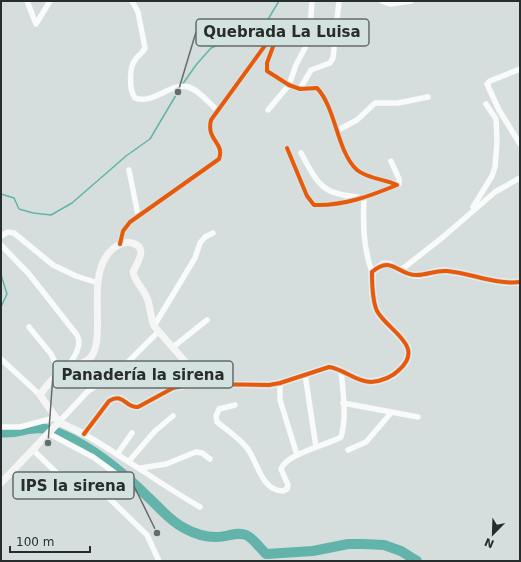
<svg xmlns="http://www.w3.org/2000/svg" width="521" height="562" viewBox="0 0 521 562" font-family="'DejaVu Sans',sans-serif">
  <rect width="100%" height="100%" fill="#d6dedd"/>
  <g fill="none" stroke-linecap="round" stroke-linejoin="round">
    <g stroke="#62b3aa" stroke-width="1.5">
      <path d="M182,85L196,65L211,48L246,33L267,21L279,1"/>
      <path d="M1,194L14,198L19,209L33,213L51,215L72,203L126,156L150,139L179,90"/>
      <path d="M1,275L7,294L1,307"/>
    </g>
    <path stroke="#62b3aa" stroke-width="10" d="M1,432C16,435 31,425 46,429C81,437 124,473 149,498C161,509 169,520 184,528C193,533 206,537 216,537C225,538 237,531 246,535C253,538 260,548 266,554L313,551L348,544H364L384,545L401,551L417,561"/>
    <g stroke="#f9fafa" stroke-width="5.5">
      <path d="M27,1L36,24L50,1"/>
      <path d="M132,1L138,12L145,48C142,54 138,55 135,60C129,68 129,90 135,98C153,105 171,82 188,87C199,90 209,103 217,110"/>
      <path d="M382,1L390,4L411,1"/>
      <path d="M310,26L337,29"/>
      <path d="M310,28L335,44"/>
      <path d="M520,69L490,81L487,84L499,110L520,144"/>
      <path d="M300,89L311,70L330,63L333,58L339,1"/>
      <path d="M268,110L289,85L296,65L307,44L310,28L312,1"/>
      <path d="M338,130L357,120L375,103H398L428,97"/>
      <path d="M301,153C318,184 321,194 358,197"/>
      <path d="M391,161L399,179V184L397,185"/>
      <path d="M129,170L138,215"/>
      <path d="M364,198C363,224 363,247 372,272"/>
      <path d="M473,207L492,176L495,167L497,142L496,119L486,104"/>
      <path d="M1,236L8,232L14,233L53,265L76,276L98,283"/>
      <path d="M120,244L123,231L130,222L219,159C225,142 206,141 211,120L269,40L272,39L274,44L267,63V71L289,85L300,89L317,88C336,108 337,152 357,170C368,179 385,179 397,185C370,196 344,206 314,205L307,196L287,148"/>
      <path d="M1,245L29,274L77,335C83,346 73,359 67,368"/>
      <path d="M401,270L443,237L495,192L520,178"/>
      <path d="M154,326L195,258L200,243L205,237L213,233"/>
      <path d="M29,327L51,354L60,372"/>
      <path d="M173,347L207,320"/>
      <path d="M1,359L40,395"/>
      <path d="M305,374L316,447"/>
      <path d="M280,383V400L297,455"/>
      <path d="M343,403L418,417"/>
      <path d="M235,405L219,409L216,416L217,422C227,430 239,438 247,448C258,462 261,491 283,491L287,489L288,485L281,469C286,454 327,445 341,437C347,417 343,391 341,371"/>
      <path d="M59,422L87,392L120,370L158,332"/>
      <path d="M1,427H20L54,418"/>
      <path d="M48,433L93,457L115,473"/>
      <path d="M84,434C124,457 160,484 200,507"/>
      <path d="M33,450L61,477L90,484L100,490L112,501L147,535L159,561"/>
      <path d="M348,450L366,442L391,413"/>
      <path d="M118,453L132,433"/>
      <path d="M129,461L155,431L173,416"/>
      <path d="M141,468L166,464L196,452L202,453L210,459"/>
    </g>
    <g stroke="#f6f5f5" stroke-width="7">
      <path d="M212,384L196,374L154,326C150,317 151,307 147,298C143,288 135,282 133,272C137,263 149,247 132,243C126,241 120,244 115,247C87,268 102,316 96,345C92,366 77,362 65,370C54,377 47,384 40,395L59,422L84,434L109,401C124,392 125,408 138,407L173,388L192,384L269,385L280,383L329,367C344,369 356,382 371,382C382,381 392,377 399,370C426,346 388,331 377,311C372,300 372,284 372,272L383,264H389C397,268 405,274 414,275C425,277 436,269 447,271C471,273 495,285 520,282"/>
      <path d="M1,483L59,422"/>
    </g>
    <g stroke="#d3e2df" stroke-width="6">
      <g id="cycleway">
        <path d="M120,244L123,231L130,222L219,159C225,142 206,141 211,120L269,40L272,39L274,44L267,63V71L289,85L300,89L317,88C336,108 337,152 357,170C368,179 385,179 397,185C370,196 344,206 314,205L307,196L287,148"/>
        <path d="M84,434L109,401C124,392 125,408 138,407L173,388L192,384L269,385L280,383L329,367C344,369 356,382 371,382C382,381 392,377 399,370C426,346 388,331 377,311C372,300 372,284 372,272C392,254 398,276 417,275C427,275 436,270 447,271C471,273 495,285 520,282"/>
      </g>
    </g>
    <use href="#cycleway" stroke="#e8590c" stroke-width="4"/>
  </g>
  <path fill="none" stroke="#646b6a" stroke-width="1.5" d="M178 92L196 32M48 443L53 375M157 533L134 486"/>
  <g fill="#646b6a" stroke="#d3e2df" stroke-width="1.5">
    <circle cx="178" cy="92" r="4"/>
    <circle cx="48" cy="443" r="4"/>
    <circle cx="157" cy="533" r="4"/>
  </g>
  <g fill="#d3e2df" stroke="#646b6a" stroke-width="1.5">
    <rect x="196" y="19" width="173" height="27" rx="4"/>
    <rect x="53" y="361" width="180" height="27" rx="4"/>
    <rect x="13" y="472" width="121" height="27" rx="4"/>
  </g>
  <g font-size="15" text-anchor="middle" font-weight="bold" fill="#272d2c">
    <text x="282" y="37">Quebrada La Luisa</text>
    <text x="143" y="380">Panadería la sirena</text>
    <text x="73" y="491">IPS la sirena</text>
  </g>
  <rect width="521" height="562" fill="none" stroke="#272d2c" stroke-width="4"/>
  <g transform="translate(493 534) rotate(203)" stroke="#d3e2df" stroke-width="3" paint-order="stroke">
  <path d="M0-3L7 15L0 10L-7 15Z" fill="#272d2c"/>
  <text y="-6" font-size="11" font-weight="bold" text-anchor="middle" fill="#272d2c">N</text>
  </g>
  <path d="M10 546v6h80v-6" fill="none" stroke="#272d2c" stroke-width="2"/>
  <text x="16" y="546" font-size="12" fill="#272d2c" stroke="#d3e2df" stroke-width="3" paint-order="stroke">100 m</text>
</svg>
